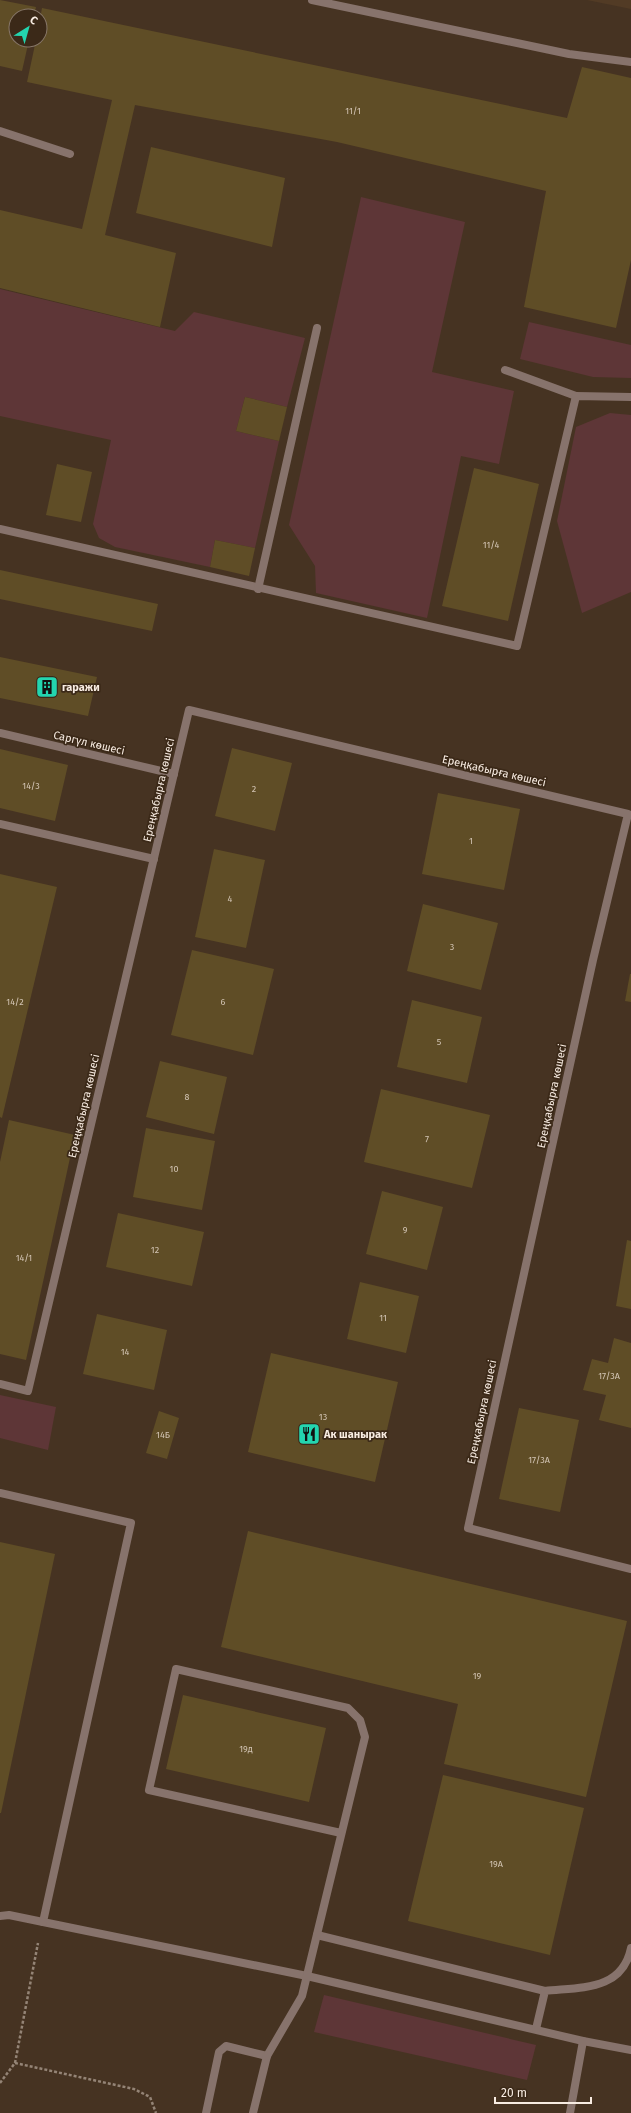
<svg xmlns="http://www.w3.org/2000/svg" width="631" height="2113" viewBox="0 0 631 2113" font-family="'Fira Sans',sans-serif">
  <rect width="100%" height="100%" fill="#463322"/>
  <path fill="#523b25" d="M587,0H631V9Z"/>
  <g fill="#5e3637">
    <path d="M361,197L465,222L432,372L514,391L499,464L461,456L427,618L316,593L315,566L289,525Z"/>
    <path d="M0,289L175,331L194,312L305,338L287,407L245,397L236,431L279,441L255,548L215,540L210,567L115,547L99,538L93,524L111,440L0,416Z"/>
    <path d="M529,322L631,345V378L593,377L520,359Z"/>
    <path d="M610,413L631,415V592L582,613L557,521L576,427Z"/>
    <path d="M0,1395L56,1407L48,1450L0,1438Z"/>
    <path d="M324,1995L536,2045L527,2080L314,2032Z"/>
  </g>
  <g fill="#5f4d26">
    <path d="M0,0L36,7L34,16H16V40H29L22,71L0,66Z"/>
    <path d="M42,8L567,118L582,67L631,78V260L616,328L524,307L546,191L337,142L135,105L105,235L176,253L160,327L0,288V210L82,229L112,100L27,82L36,40H40V19Z"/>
    <path d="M151,147L285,178L272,247L136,213Z"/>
    <path d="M245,397L287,407L279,441L236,431Z"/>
    <path d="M57,464L92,472L81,522L46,515Z"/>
    <path d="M474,468L539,484L508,621L442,606Z"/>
    <path d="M215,540L255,548L249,576L210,567Z"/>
    <path d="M0,570L158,604L152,631L0,599Z"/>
    <path d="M0,657L97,677L88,716L0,698Z"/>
    <path d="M232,748L292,763L275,831L215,816Z"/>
    <path d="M0,749L68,765L55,821L0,808Z"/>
    <path d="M438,793L520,809L504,890L422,874Z"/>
    <path d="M214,849L265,860L246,948L195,937Z"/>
    <path d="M0,874L57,887L2,1118L0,1117Z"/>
    <path d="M423,904L498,923L481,990L407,971Z"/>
    <path d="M192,950L274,969L253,1055L171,1035Z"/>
    <path d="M630,974H631V1002L625,1001Z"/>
    <path d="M412,1000L482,1017L467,1083L397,1067Z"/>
    <path d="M160,1061L227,1077L214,1134L146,1117Z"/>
    <path d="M381,1089L490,1115L472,1188L364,1162Z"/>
    <path d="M9,1120L75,1135L26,1360L0,1354V1162Z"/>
    <path d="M146,1128L215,1141L202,1210L133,1197Z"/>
    <path d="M382,1191L443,1207L427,1270L366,1254Z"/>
    <path d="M118,1213L204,1232L192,1286L106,1267Z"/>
    <path d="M627,1240L631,1241V1309L616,1306Z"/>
    <path d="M360,1282L419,1296L406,1353L347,1339Z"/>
    <path d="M97,1314L167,1330L154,1390L83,1374Z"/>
    <path d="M614,1338L631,1343V1428L599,1420L606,1395L583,1390L592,1359L608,1363Z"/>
    <path d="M271,1353L398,1382L375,1482L248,1452Z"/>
    <path d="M519,1408L579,1420L560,1512L499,1499Z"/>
    <path d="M159,1411L179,1418L167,1459L146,1453Z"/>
    <path d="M248,1531L627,1621L586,1797L444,1764L458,1704L221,1647Z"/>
    <path d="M0,1542L55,1554L1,1813H0Z"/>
    <path d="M183,1695L326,1728L309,1802L166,1769Z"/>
    <path d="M443,1775L584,1808L550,1955L408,1921Z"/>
  </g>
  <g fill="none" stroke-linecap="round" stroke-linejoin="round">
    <g stroke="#948476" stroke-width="2.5" stroke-dasharray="3 2" stroke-linecap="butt">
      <path d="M15,2063L134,2089L150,2097L156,2113"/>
      <path d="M0,2083L15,2063L38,1943"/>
    </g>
    <g stroke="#87736c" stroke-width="8">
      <path d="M312,0L569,54L631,62"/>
      <path d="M0,131L70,154"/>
      <path d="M505,370L576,396"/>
      <path d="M0,529L517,646L576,396L631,397"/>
      <path d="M258,589L317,328"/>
      <path d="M0,824L154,859"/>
      <path d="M0,1493L131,1523L43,1922L307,1976L583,2041L631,2050"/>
      <path d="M0,1916L9,1915L43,1922"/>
      <path d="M317,1935L545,1991"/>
      <path d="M536,2029L545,1991C581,1987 622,1991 631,1948"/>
      <path d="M206,2113L219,2052L226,2046L267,2056"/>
      <path d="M253,2113L267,2056L302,1996L365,1737L360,1720L348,1708L176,1669L149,1790L341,1833"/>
      <path d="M570,2113L583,2041"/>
    </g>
    <g stroke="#87736c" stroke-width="8">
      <path d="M0,733L174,774"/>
      <path d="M0,1384L28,1391L189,710L628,814L593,960L468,1528L631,1569"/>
    </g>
  </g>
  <defs>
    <g id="building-square" transform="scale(1.15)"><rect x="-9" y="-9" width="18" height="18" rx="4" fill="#23d5af" stroke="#3b2918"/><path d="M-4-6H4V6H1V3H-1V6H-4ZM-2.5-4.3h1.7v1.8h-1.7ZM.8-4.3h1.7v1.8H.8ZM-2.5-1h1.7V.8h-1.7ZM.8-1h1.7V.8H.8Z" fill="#111"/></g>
    <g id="restaurant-square" transform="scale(1.15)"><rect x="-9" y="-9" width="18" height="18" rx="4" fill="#23d5af" stroke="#3b2918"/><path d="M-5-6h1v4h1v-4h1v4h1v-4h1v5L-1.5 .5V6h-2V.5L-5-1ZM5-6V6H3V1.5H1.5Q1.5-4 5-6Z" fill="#111"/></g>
  </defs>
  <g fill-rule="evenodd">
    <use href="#building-square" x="47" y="687"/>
    <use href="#restaurant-square" x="309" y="1434"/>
  </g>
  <g text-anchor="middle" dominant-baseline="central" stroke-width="3.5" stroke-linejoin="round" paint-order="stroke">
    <g font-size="9" fill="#d2c4b3">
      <text x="353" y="111">11/1</text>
      <text x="491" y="545">11/4</text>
      <text x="31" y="786">14/3</text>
      <text x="254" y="789">2</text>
      <text x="471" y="841">1</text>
      <text x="230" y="899">4</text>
      <text x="452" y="947">3</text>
      <text x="15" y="1002">14/2</text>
      <text x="223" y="1002">6</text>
      <text x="439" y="1042">5</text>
      <text x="187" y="1097">8</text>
      <text x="427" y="1139">7</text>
      <text x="174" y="1169">10</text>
      <text x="405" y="1230">9</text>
      <text x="155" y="1250">12</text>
      <text x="24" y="1258">14/1</text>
      <text x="383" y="1318">11</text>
      <text x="125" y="1352">14</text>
      <text x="609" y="1376">17/3A</text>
      <text x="323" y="1417">13</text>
      <text x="163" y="1435">14Б</text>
      <text x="539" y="1460">17/3А</text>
      <text x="477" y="1676">19</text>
      <text x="246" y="1749">19д</text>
      <text x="496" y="1864">19A</text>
    </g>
    <g font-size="11" font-weight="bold" fill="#f8ece2" stroke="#3b2918" text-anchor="start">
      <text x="62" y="687">гаражи</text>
      <text x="324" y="1434">Ак шанырак</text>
    </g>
    <g font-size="11" fill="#f8ece2" stroke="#3b2918">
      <text transform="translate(89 743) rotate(13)">Саргүл көшесі</text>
      <text transform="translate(494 771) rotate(13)">Ереңқабырға көшесі</text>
      <text transform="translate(159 790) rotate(-77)">Ереңқабырға көшесі</text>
      <text transform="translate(552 1096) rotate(-78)">Ереңқабырға көшесі</text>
      <text transform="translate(84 1106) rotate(-77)">Ереңқабырға көшесі</text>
      <text transform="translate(482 1412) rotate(-78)">Ереңқабырға көшесі</text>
    </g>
  </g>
  <g transform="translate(28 28) rotate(37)"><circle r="19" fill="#3b2918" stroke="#877769"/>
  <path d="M0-3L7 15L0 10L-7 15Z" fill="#23d5af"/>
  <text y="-6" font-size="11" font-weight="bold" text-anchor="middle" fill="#f8ece2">С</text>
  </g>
  <path d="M495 2097v6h96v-6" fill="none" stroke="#f8ece2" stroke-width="2"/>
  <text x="501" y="2097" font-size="12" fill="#f8ece2" stroke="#3b2918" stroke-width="3" paint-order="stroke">20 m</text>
</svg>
